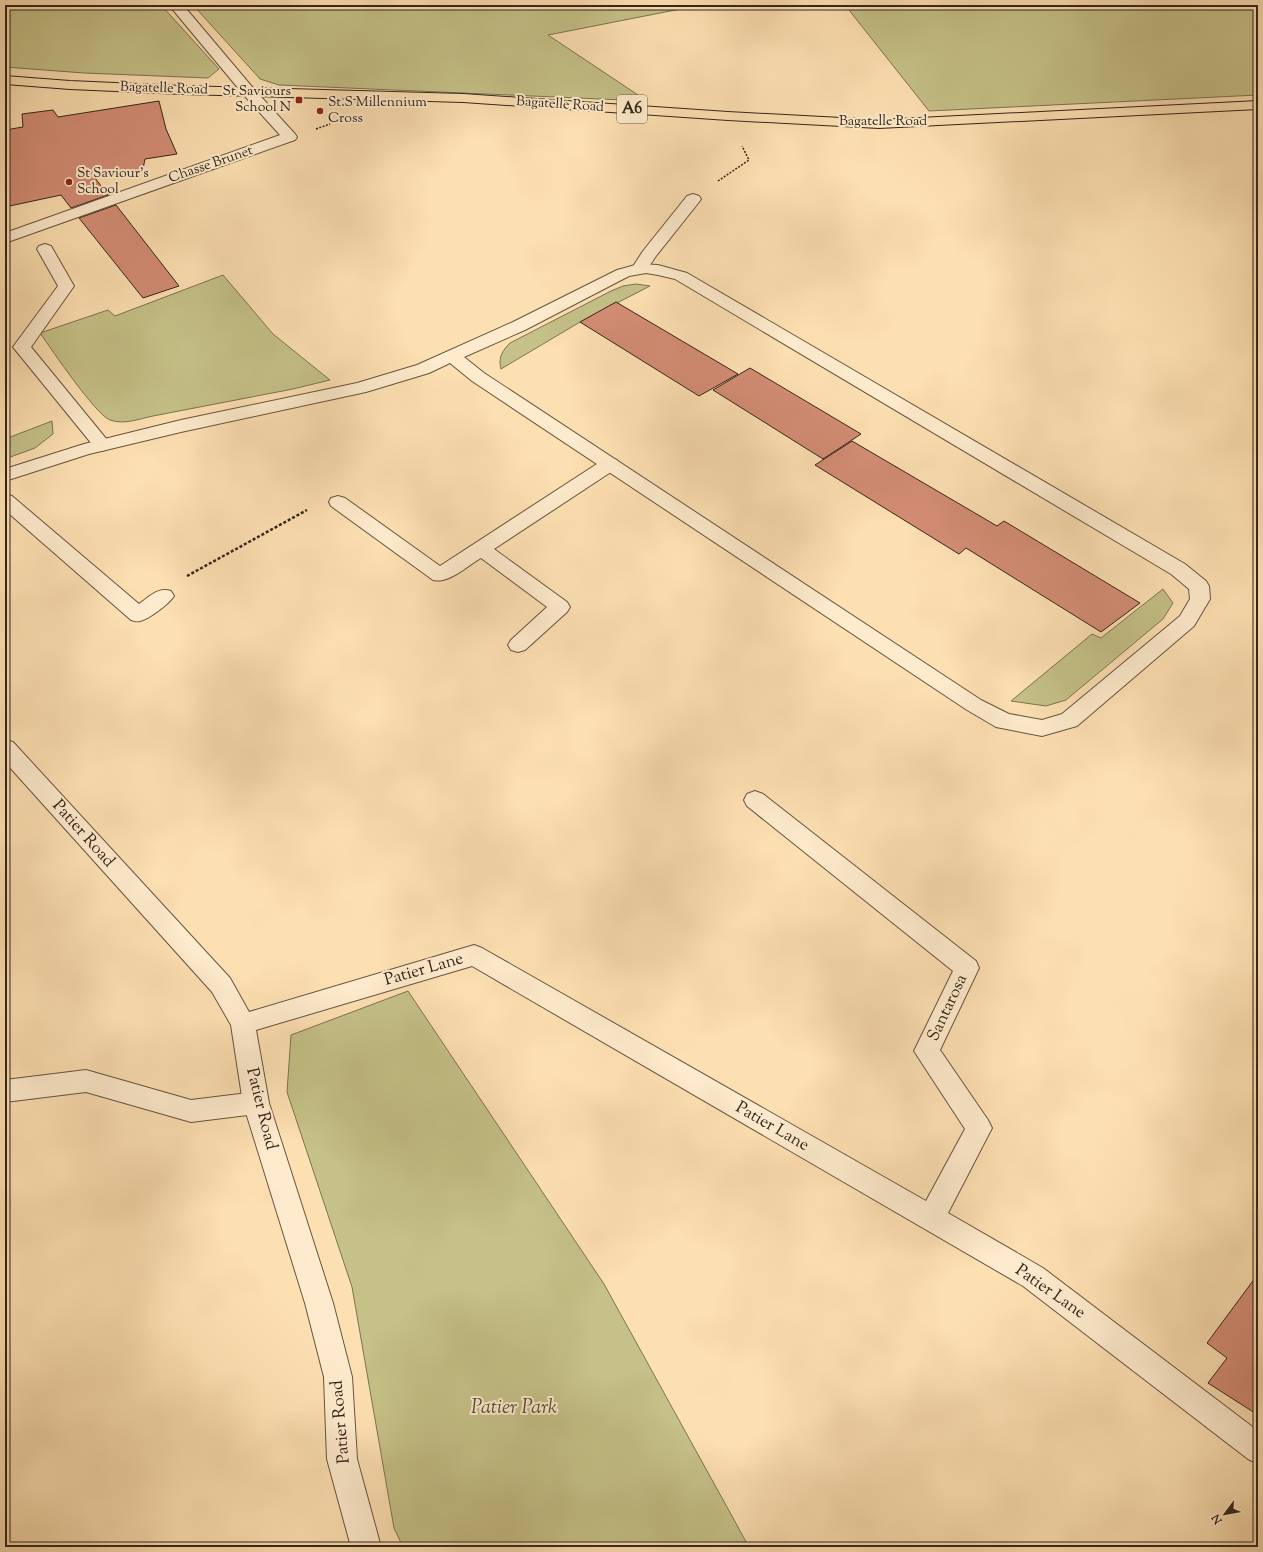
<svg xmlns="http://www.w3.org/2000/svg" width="1263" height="1552" viewBox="0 0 1263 1552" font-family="'Sorts Mill Goudy',serif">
  <rect width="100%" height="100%" fill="#fde0b2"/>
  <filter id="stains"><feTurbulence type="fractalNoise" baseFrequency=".005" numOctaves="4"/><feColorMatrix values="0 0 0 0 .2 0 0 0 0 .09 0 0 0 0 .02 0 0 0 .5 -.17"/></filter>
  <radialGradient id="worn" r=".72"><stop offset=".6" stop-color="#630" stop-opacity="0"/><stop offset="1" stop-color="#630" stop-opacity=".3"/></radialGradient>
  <g fill="#c5c188" stroke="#7c7352">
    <path d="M5,5H161L219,69L208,78L84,73L5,67Z"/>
    <path d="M193,5H701L548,35L647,101L279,85L260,79Z"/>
    <path d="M845,5H1258V95L929,111Z"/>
    <path d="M223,275L273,334L330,380L293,389L153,416C139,419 124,425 110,420C95,414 52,350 40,333L108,310L115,316Z"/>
    <path d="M636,284L650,286L580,322L501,369C498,358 502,351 510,343L611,291L623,286Z"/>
    <path d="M52,421L53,434L35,448L5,459V439Z"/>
    <path d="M1163,589L1173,603L1163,619L1066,700L1046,706L1011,701L1092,634L1101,638Z"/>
    <path d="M408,991L604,1284L749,1547H403L394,1528L352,1287L287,1092L291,1035Z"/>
  </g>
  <g fill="#d48d75" stroke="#33251b">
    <path d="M159,101L166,129L177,154L145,159L143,169L95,178L108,195L71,208L61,195L5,207V130L23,127L22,114L53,110L58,117Z"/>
    <path d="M116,205L179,286L143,298L79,218Z"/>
    <path d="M616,302L738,374L699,396L580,322Z"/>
    <path d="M750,368L861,434L823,459L713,390Z"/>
    <path d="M852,441L997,526L1004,521L1140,603L1101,632L966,548L959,554L815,465Z"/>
    <path d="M1258,1274V1415L1208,1383L1227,1358L1207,1343Z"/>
  </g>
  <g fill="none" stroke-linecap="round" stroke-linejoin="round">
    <g stroke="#665441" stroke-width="2">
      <g id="service">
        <path d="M693,194L699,196L701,199L699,202L656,256L646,271L640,273L634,271L632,268L643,251L687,196Z"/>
        <path d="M45,244L51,246L74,286L31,347L108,441L111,445L108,449L102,451L96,449L13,347L58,286L37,249L39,246Z"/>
        <path d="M610,458L617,460L619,464L617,468L494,549L567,602L570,607L567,612L525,650L518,652L511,650L508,645L511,640L547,607L481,558C467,566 449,584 433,580L331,506L329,502L331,498L338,496L345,498L440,566L603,460Z"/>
        <path d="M5,494L12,496L139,604C149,597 158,587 171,591L174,596C169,604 149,619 140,621C137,622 134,621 131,620L5,510Z"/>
        <path d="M86,1070L191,1100L256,1092L265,1095L269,1103L265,1111L256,1114L191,1122L86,1092L5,1102V1080Z"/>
      </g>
    </g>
    <g stroke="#665441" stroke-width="2">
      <g id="minor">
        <path d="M169,5H183L253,88L295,134L297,137L295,140L5,243V233L280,135L243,94Z"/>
        <path d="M639,264L658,265L687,273L1185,564L1206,581L1209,586L1210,599L1194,626L1077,726L1042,736L996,727L967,710L472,381L450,363L429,373L366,392L181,432L89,454L5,481V469L84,444L181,420L357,383L417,365L513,322L617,270ZM646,273L658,275L675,279L1171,574L1189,589L1190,599L1180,616L1062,714L1042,720L1009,714L981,700L484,373L464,357L525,330L629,276Z"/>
        <path d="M5,740L13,742L230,978L249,1012L474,945L482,948L926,1201L965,1129L914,1051L953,971L747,806L744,800L747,794L755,791L763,794L976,961L979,968L940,1050L988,1120L992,1128L948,1213L1043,1268L1258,1431V1464L1248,1459L1023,1286L472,966L256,1030L269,1103L333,1303L352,1377L357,1459L381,1547H351L327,1459L324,1377L305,1303L243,1103L231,1025L212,992L5,762Z"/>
      </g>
    </g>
    <g stroke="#33251b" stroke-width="2">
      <path id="primary" d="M5,76L70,81L183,86L463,94L728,112L879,120L1258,101V109L879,128L728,120L463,102L183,94L70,89L5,84Z"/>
    </g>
    <g stroke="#33251b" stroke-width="1.5" stroke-dasharray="2 1.5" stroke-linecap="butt">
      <path d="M316,129L330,124"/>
      <path d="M718,181L749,160L742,146"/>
    </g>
    <path stroke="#33251b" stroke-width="2.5" stroke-dasharray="3 2" stroke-linecap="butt" d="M187,576L307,510"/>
    <use href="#service" fill="#feebcd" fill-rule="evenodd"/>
    <use href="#minor" fill="#feebcd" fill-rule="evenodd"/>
    <use href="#primary" fill="#fde0b2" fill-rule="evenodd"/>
  </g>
  <g fill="#8f2418" stroke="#feebcd" stroke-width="1.5">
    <rect x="295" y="96" width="8" height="8" rx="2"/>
    <circle cx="320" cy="111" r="4"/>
    <circle cx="69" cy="182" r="4"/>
  </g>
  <g text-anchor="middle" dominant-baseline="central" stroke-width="4" stroke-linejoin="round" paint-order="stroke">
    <g font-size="14" fill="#33251b" stroke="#feebcd">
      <text transform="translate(164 89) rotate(2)">Bagatelle Road</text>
      <text transform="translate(560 105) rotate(4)">Bagatelle Road</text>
      <text x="883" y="122">Bagatelle Road</text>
      <text transform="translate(211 165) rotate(-19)">Chasse Brunet</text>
    </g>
    <g font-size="14" fill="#33251b" stroke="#feebcd" text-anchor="start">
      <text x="291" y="92" text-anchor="end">St Saviours<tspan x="291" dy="16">School N</tspan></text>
      <text x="328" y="103">St.S Millennium<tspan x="328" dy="16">Cross</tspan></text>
      <text x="77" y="174">St Saviour's<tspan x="77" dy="16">School</tspan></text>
    </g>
    <rect fill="#feebcd" stroke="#706050" stroke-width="1" x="617" y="95" width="30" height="28" rx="3"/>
    <g font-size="16" font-weight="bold" fill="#33251b">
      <text x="632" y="109">A6</text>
    </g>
    <g font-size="17" fill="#33251b" stroke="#feebcd">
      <text transform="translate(83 834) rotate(48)">Patier Road</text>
      <text transform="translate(424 970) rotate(-16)">Patier Lane</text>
      <text transform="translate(948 1008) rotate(-65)">Santarosa</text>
      <text transform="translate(261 1109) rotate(76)">Patier Road</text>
      <text transform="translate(772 1127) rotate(30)">Patier Lane</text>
      <text transform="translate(1050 1292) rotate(35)">Patier Lane</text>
      <text transform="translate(341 1422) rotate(-95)">Patier Road</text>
    </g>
    <g font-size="20" font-style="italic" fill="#584c36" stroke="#feebcd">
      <text x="514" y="1408">Patier Park</text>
    </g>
  </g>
  <rect width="1263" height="1552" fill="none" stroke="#fde0b2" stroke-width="20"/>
  <rect x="6" y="6" width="1251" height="1540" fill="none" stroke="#33251b" stroke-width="2"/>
  <rect x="10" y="10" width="1243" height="1532" fill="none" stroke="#33251b"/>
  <g transform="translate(1225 1514) rotate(238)" stroke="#feebcd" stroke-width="3" paint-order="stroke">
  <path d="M0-3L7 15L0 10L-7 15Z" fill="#33251b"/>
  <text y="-6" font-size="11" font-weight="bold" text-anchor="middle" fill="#33251b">N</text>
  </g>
  <rect width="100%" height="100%" filter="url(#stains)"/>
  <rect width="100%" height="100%" fill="url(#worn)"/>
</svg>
